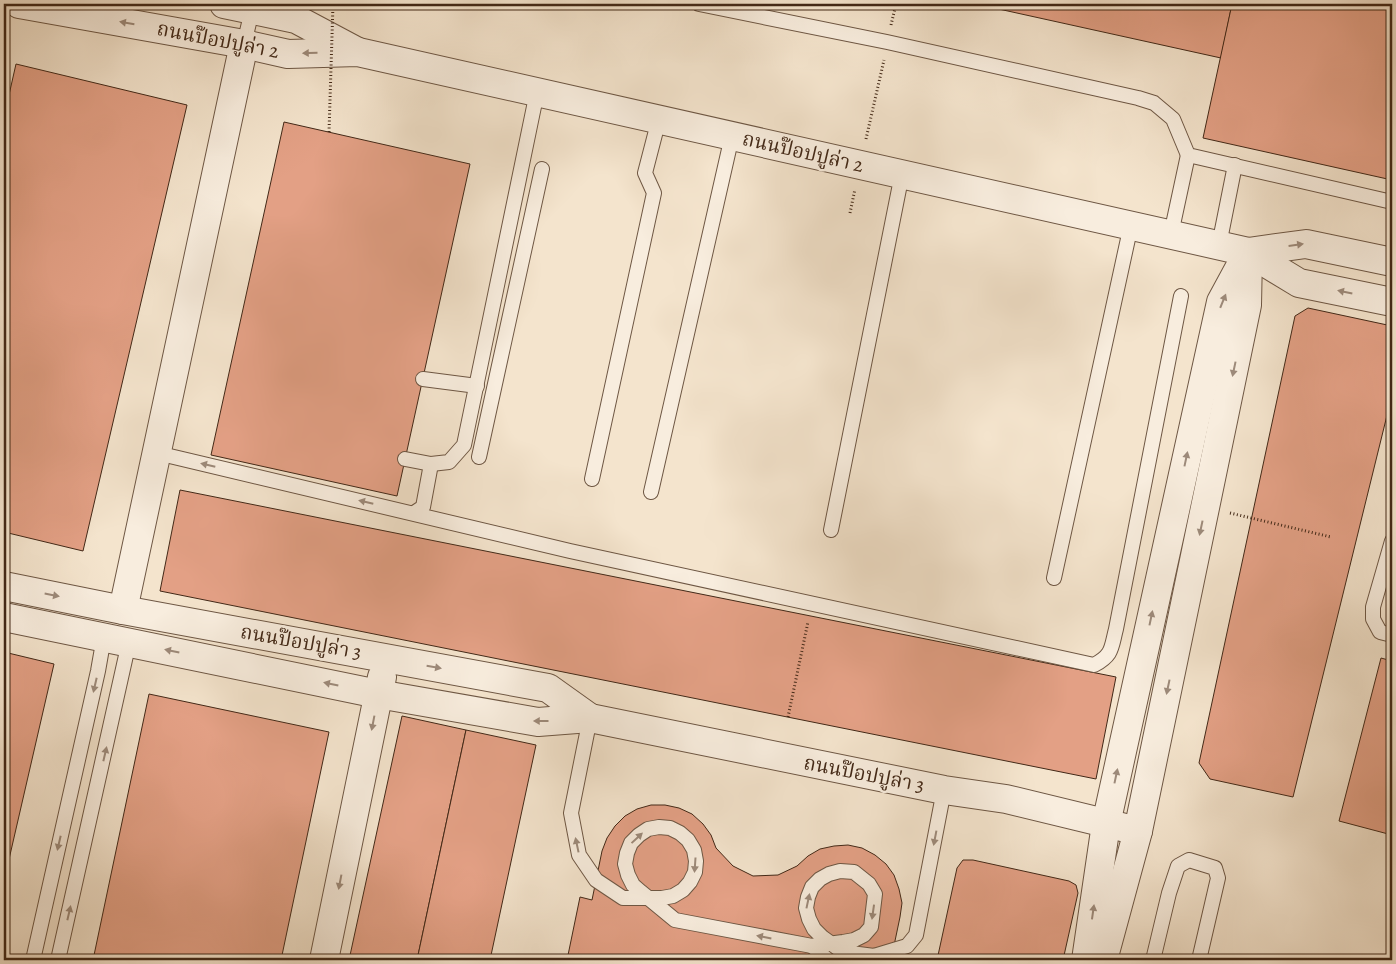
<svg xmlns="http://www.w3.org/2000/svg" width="1396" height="964" viewBox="0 0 1396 964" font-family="Alegreya,'Noto Serif Thai',serif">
  <rect width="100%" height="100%" fill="#f4e4cd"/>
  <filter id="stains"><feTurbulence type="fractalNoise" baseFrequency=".004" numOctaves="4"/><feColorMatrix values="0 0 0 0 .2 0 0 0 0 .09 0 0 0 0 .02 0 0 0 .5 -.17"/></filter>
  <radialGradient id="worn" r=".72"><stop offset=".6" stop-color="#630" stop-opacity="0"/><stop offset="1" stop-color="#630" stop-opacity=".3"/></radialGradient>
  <g fill="#e3a085" stroke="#422817">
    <path d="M976,4H1232L1221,58Z"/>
    <path d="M1232,4H1392V180L1203,138Z"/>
    <path d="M16,64L187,105L83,551L4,532V117Z"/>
    <path d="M284,122L470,164L397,496L211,455Z"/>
    <path d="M1308,308L1392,326V395L1293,797L1210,779L1199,763L1295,316Z"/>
    <path d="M180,490L1116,677L1096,779L160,591Z"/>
    <path d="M4,652L54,664L4,881Z"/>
    <path d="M1381,658L1392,661V835L1339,821Z"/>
    <path d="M149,694L329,732L281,960H93Z"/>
    <path d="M402,716L466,730L417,960H349Z"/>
    <path d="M466,730L536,745L490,960H417Z"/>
    <path d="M651,805H665L679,808L692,814L703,824L711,835L716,848L733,866L753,876L778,875L797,866L808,856L820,849L834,846L848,845L862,848L875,855L886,864L894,875L899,889L902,903L900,917L891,960H567L580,897L592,900L602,851L607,838L615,826L625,816L637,809Z"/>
    <path d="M963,860H973L1069,881L1076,885L1078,893L1063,960H937L957,868Z"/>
  </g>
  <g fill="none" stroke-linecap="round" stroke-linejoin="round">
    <g stroke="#6e5744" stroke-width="16">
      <g id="lane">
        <path d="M699,4L887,42L1138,98L1154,103L1173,119L1188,155L1392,202"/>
        <path d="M244,44L253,6"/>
        <path d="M1171,234L1188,155"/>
        <path d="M1219,245L1235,165"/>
        <path d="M423,379L477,386"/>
        <path d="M157,453L570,551L1094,665C1113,655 1111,648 1116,629L1181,296"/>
        <path d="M479,457L542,169"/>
        <path d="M405,459L431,464L449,462L464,445L537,92"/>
        <path d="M592,479L654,193L645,173L659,119"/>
        <path d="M651,492L732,136"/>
        <path d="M414,513L423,507L431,464"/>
        <path d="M831,530L902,174"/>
        <path d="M1392,541L1373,607V619L1380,632L1392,635"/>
        <path d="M1054,578L1131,225"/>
        <path d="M590,718L571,813L579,855L596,880L623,898H662L673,896L683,890L690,882L695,872L696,861L694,850L688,840L680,833L670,828L659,827L648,829L639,835L631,843L627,853L625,864L628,875L633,885L641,892L675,920L812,946L843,942L854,940L864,935L871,927L875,894L869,884L854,872L840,871L829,874L820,879L812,887L808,897L806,908L809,919L814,929L822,937L843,952L874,956L907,946L916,935L944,790"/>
        <path d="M812,946L828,960"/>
        <path d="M33,960L98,671L104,637"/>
        <path d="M58,960L129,642"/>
        <path d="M1153,960L1169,893L1178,866L1189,860L1215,868L1218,878L1199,960"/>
      </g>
    </g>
    <g stroke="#6e5744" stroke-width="30">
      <g id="street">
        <path d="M19,4L244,44L288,54L358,52L1248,252L1299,283L1392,302"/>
        <path d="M224,4L296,19L358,52"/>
        <path d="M1248,252L1306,244L1392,262"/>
        <path d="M4,586L123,610L548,688L590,718"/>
        <path d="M123,610L244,44"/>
        <path d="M4,617L378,694L538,722L590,718L944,790L1006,799L1138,831"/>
        <path d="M324,960L382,677"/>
        <path d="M1086,960L1106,824L1221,302L1248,252"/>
        <path d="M1103,960L1138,831L1247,305L1248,256"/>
      </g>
    </g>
    <g stroke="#422817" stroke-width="3" stroke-dasharray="1 2.5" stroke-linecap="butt">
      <path d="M891,25L896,4"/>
      <path d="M866,139L884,60"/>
      <path d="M850,213L855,189"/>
      <path d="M1230,513L1331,537"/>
      <path d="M788,717L808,622"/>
    </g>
    <use href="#lane" stroke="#f8edde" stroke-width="14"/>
    <use href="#street" stroke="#f8edde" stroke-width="28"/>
    <path stroke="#422817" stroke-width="3" stroke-dasharray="1 2.5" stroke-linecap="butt" d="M329,132L333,4"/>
  </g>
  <defs><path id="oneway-solid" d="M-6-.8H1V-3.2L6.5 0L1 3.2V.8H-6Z" transform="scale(1.25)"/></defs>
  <g fill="#9d8a7a">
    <use href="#oneway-solid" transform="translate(127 23) rotate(-170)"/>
    <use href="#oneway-solid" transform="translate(310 53) rotate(179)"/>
    <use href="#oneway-solid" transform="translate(1296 245) rotate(-8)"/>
    <use href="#oneway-solid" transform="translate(1345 292) rotate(-168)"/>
    <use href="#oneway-solid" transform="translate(1223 301) rotate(-68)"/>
    <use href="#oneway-solid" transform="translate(1234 369) rotate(102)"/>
    <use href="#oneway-solid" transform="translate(1186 459) rotate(-78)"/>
    <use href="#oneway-solid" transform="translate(208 465) rotate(-167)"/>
    <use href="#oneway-solid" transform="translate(366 502) rotate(-167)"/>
    <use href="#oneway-solid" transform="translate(1201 528) rotate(102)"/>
    <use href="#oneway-solid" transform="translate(52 595) rotate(11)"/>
    <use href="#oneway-solid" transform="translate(1151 618) rotate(-78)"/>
    <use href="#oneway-solid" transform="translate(172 651) rotate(-168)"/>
    <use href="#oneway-solid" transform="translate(434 667) rotate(10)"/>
    <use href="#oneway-solid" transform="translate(331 684) rotate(-168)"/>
    <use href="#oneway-solid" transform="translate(95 685) rotate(103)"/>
    <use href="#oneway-solid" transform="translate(1168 687) rotate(102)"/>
    <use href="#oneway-solid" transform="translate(541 721) rotate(-180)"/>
    <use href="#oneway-solid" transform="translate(373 723) rotate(101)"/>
    <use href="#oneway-solid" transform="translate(105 754) rotate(-77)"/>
    <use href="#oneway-solid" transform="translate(1116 776) rotate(-78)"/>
    <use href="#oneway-solid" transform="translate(637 838) rotate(-43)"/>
    <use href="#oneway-solid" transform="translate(935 838) rotate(101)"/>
    <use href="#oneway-solid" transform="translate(59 843) rotate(103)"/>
    <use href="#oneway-solid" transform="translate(577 845) rotate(-102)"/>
    <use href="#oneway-solid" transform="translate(695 865) rotate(94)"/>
    <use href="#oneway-solid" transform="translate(340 882) rotate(101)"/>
    <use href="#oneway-solid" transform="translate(808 901) rotate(-78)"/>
    <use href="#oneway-solid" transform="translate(873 912) rotate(98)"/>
    <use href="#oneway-solid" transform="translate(1093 912) rotate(-82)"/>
    <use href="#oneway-solid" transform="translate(69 913) rotate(-77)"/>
    <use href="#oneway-solid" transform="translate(764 937) rotate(-169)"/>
  </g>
  <g text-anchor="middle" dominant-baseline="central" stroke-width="5" stroke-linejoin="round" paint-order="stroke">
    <g font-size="20" fill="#422817" stroke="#f8edde">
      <text transform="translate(218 40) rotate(11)">ถนนป๊อปปูล่า 2</text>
      <text transform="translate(803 152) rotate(13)">ถนนป๊อปปูล่า 2</text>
      <text transform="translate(301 642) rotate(10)">ถนนป๊อปปูล่า 3</text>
      <text transform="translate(864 774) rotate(11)">ถนนป๊อปปูล่า 3</text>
    </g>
  </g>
  <rect width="1396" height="964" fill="none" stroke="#f4e4cd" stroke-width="20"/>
  <rect x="5" y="5" width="1386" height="954" fill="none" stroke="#422817" stroke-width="2.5"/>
  <rect x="10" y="10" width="1376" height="944" fill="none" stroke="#422817"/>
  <rect width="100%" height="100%" filter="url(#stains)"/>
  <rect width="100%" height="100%" fill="url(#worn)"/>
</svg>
